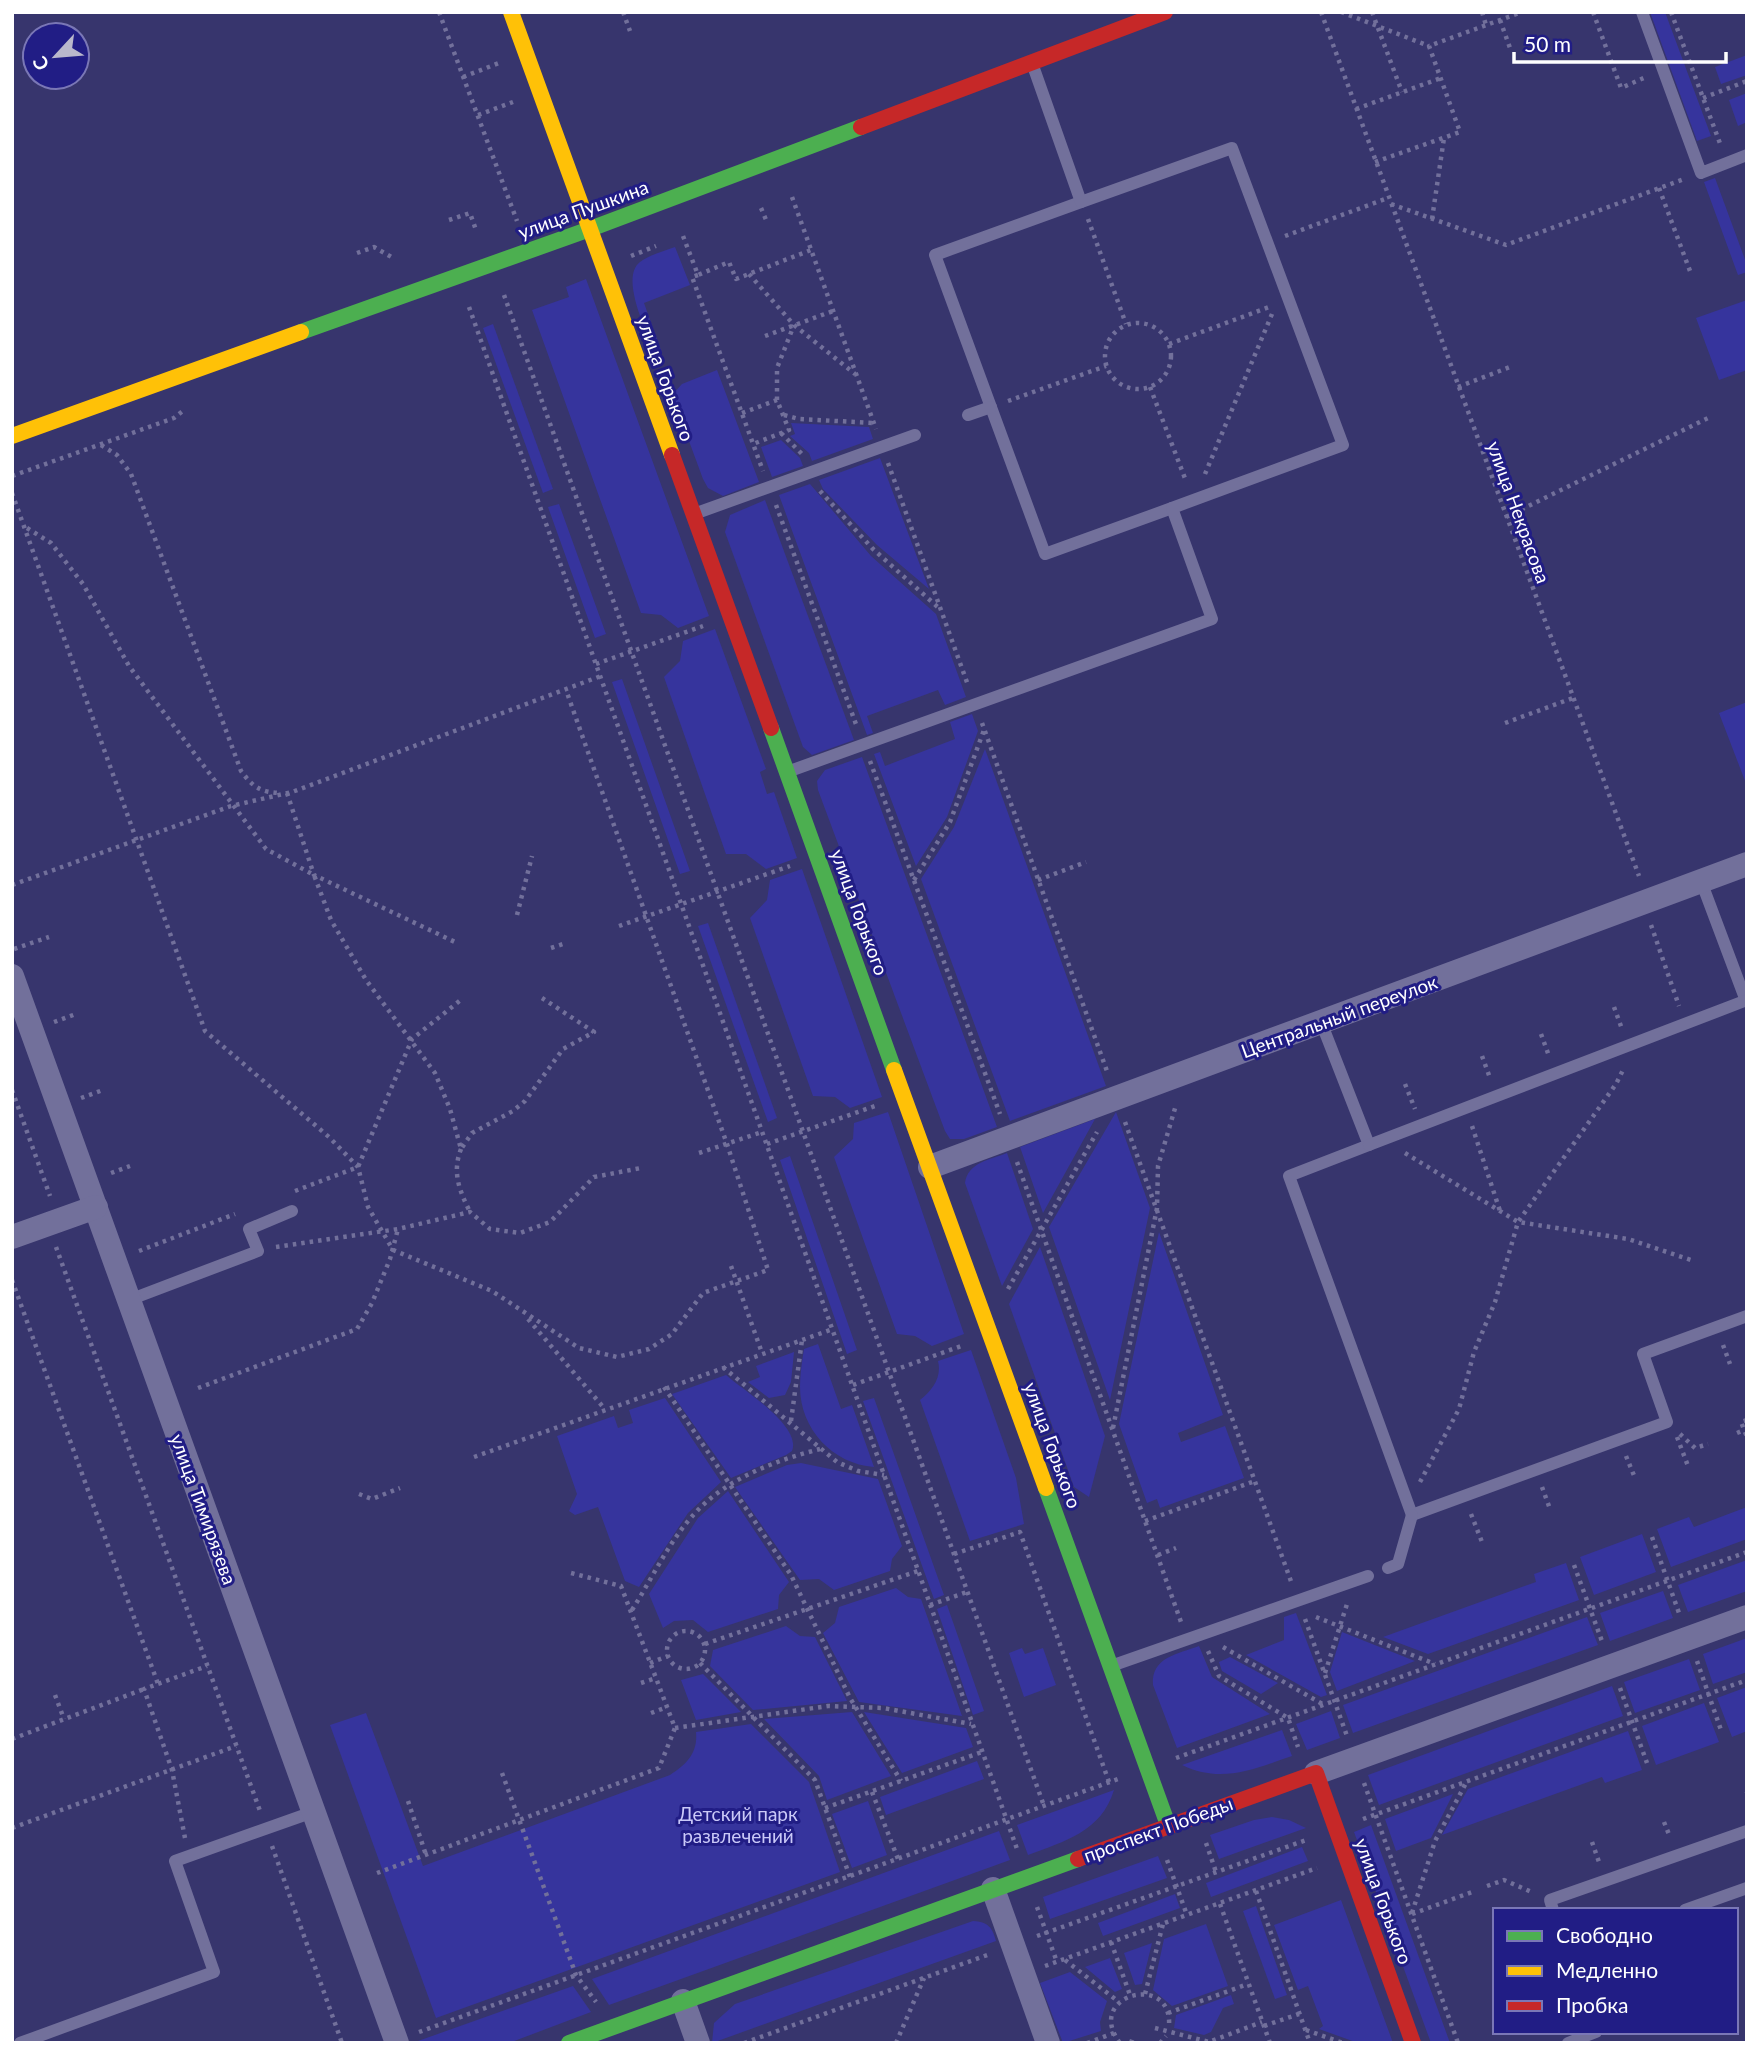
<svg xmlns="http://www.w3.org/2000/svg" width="1759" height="2055" viewBox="0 0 1759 2055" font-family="Lato,sans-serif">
  <rect width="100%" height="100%" fill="#37356d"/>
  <g fill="#36349d">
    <path d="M1650,12H1665L1711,136L1697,141Z"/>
    <path d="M1747,55V75L1721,84L1715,67Z"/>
    <path d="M1747,93V122L1738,126L1729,100Z"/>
    <path d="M1715,178L1747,265V272L1738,275L1704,182Z"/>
    <path d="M675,247L690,285L644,303L662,353L656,355C648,335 619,278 640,262C649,255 664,251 675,247Z"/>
    <path d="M586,279L709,616L678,628L661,615L641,613L532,310L569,297L566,287Z"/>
    <path d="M1747,300V370L1719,380L1696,318Z"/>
    <path d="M493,324L553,489L543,493L483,328Z"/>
    <path d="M717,370L759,482L723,496L708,488L703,479L672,395L682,384Z"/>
    <path d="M791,423L869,427L873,439L812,461L809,453L790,436L795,434Z"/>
    <path d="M781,440L800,458L803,466L772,477L761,447Z"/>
    <path d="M880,458L929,589L877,545L823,489L819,480Z"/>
    <path d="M810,484L871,556L936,614L966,697L945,705L938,690L867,716L873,733L867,735L779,495Z"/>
    <path d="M765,500L854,740L812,755L803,747L725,532L730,515Z"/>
    <path d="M559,504L606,634L595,638L548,507Z"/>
    <path d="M715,629L766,769L760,772L767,794L774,792L797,858L766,869L746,854H726L664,677L680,661L683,641Z"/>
    <path d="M622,679L690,871L680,874L612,682Z"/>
    <path d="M1747,702V786L1719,713Z"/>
    <path d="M972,714L978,731L947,817L916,866L874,754L880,752L885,766L955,739L950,722Z"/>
    <path d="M985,749L1106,1086L1010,1121L921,879L954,827Z"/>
    <path d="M862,757L997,1127L964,1139H950L945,1131L818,790L817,781L825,770Z"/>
    <path d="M802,869L882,1097L850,1108L835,1097L813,1096L750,918L767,900L770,880Z"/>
    <path d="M708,923L777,1118L768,1122L698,926Z"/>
    <path d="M888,1112L964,1334L932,1346L915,1336L897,1334L834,1157L853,1139L854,1123Z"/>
    <path d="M1116,1112L1150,1208L1110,1400L1049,1227Z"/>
    <path d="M1095,1119L1043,1213L1020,1147Z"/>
    <path d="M1007,1153L1033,1229L1002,1286L965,1183C968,1162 990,1160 1007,1153Z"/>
    <path d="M790,1156L857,1350L847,1354L780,1160Z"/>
    <path d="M1159,1232L1223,1415L1178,1433L1181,1442L1225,1426L1244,1478L1160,1508L1157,1499L1147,1503L1119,1424Z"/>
    <path d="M1040,1247L1105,1436L1089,1497L1074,1487L1009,1304Z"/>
    <path d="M818,1344L841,1409L852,1405L874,1467C833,1464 800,1429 800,1387C800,1374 802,1361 804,1349Z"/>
    <path d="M971,1350L1016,1478L1024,1524L970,1541L920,1400C933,1390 942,1377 938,1361Z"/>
    <path d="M794,1352L791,1382L785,1395L769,1398L748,1382L760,1377L756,1366Z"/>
    <path d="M726,1375C744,1391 802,1426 792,1451L786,1455L731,1478L672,1394Z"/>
    <path d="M665,1398L721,1482L688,1513L639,1587L625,1581L598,1507L575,1515L569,1511L577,1494L557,1436L614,1416L618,1428L633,1423L629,1410Z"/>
    <path d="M874,1398L944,1595L934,1599L863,1401Z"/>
    <path d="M801,1463L878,1479L902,1546L892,1559L890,1571L834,1590L819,1579L800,1580L735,1487L787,1465Z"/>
    <path d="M728,1491L789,1582L779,1595L778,1609L708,1632L693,1620L674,1621L663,1628L649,1594L698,1518Z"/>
    <path d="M1747,1507V1539L1671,1567L1657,1529L1689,1517L1694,1527Z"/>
    <path d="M1642,1534L1656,1572L1594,1595L1580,1557Z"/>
    <path d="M1747,1560V1591L1688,1612L1678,1585Z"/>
    <path d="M1566,1563L1579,1600L1428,1654L1383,1637L1536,1582L1534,1574Z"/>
    <path d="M896,1588L908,1597L921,1599L962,1716L859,1702L823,1633L835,1623L839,1607Z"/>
    <path d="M1663,1591L1673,1618L1610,1641L1600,1613Z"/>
    <path d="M947,1605L984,1711L973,1715L937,1609Z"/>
    <path d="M1296,1613L1327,1695L1321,1697L1246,1655L1284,1640V1617Z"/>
    <path d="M1587,1617L1598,1645L1353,1733L1343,1705Z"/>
    <path d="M786,1626L800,1636L815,1637L847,1701L753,1710L710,1666L713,1650Z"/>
    <path d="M1342,1632L1415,1661L1337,1691L1330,1672Z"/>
    <path d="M1747,1638V1672L1713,1684L1703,1654Z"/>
    <path d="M1199,1646L1212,1677L1270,1714L1177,1748L1153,1685C1151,1657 1178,1654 1199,1646Z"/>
    <path d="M1022,1648L1025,1654L1043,1648L1056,1685L1024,1697L1009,1653Z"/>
    <path d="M1230,1657L1278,1683L1261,1694L1222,1671L1219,1662Z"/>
    <path d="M1689,1659L1700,1690L1635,1713L1624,1682Z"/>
    <path d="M703,1674L741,1712L696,1720L681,1680Z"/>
    <path d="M1612,1686L1623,1716L1379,1805L1368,1775Z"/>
    <path d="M1747,1687V1731L1732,1737L1717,1698Z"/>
    <path d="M1704,1703L1719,1742L1656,1765L1642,1726Z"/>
    <path d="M1331,1711L1340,1738L1307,1750L1296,1724Z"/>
    <path d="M852,1712L891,1776L827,1800L819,1776L764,1719Z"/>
    <path d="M864,1712L966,1728L973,1747L902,1773Z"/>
    <path d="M366,1713L423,1866L670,1775C687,1764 698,1753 696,1732L751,1724L809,1782L840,1872L436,2018L330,1725Z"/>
    <path d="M1282,1730L1292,1756C1254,1769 1221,1784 1182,1765Z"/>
    <path d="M1628,1731L1642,1770L1605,1783L1602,1777L1442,1835L1468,1789Z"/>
    <path d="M977,1761L984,1779L886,1815L880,1797Z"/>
    <path d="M1114,1790C1101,1832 1065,1841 1028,1855L1017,1825Z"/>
    <path d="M1453,1794L1431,1838L1396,1851L1385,1819Z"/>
    <path d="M868,1801L887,1855L852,1868L832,1814Z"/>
    <path d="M1272,1817L1289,1820L1306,1828L1219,1859L1210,1835L1254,1820Z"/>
    <path d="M1371,1825L1450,2043H1431L1354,1832Z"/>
    <path d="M999,1831L1010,1860L609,2005L592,1979Z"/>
    <path d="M1302,1847L1308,1861L1211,1897L1206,1883Z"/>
    <path d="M1158,1856L1167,1878L1050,1919L1043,1897Z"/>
    <path d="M1175,1894L1180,1908L1103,1936L1098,1923Z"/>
    <path d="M1341,1900L1393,2043H1358L1319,2029L1323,2026L1308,1986L1298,1990L1274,1925Z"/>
    <path d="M1256,1906L1287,1995L1275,1999L1243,1911Z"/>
    <path d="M973,1921C988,1922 992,1927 996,1941L712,2043L714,2023L735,2004Z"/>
    <path d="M1206,1924L1228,1986L1172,2006L1153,1990L1164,1939Z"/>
    <path d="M1152,1943L1142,1984L1135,1985L1124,1953Z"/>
    <path d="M1110,1958L1122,1989L1115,1992L1085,1967Z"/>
    <path d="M1070,1972L1107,2001L1100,2022L1101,2031L1063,2043L1040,1983Z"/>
    <path d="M573,1986L591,2012L509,2043L418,2041Z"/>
    <path d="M1231,1995L1234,2004L1223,2008L1211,2032L1204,2035L1174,2028L1176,2015Z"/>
  </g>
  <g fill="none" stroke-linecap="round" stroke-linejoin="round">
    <g stroke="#72709b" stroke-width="4.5" stroke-dasharray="3.5 5" stroke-linecap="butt">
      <path d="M439,12L517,221"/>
      <path d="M623,12L630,31"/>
      <path d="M1321,12L1639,876"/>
      <path d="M1341,12L1429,46"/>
      <path d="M1372,12L1402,92"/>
      <path d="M1482,12L1486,25"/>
      <path d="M1593,12L1621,88L1646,77"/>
      <path d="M1671,12L1721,146"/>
      <path d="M1500,20L1510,48"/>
      <path d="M463,77L499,63"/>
      <path d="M1703,98L1747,81"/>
      <path d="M1356,109L1441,78"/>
      <path d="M478,115L513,102"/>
      <path d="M1375,162L1460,132L1429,46L1522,12"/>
      <path d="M1659,188L1690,271"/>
      <path d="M792,197L876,429"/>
      <path d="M1391,204L1506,245L1684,179"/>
      <path d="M761,208L767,222"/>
      <path d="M1088,219L1126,324"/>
      <path d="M1432,219L1444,138"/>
      <path d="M449,220L470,213L476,230"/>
      <path d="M683,236L698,275L729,262L736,279L811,250"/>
      <path d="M1285,236L1388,198"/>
      <path d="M357,253L374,247L395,259"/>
      <path d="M631,256L656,246"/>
      <path d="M749,274L794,325L855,374"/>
      <path d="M698,275L692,277L763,471"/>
      <path d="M504,295L1044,1806"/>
      <path d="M469,307L1017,1849"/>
      <circle cx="1138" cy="356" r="33"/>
      <path d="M765,336L833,311"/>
      <path d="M1169,344L1272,306"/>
      <path d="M1150,387L1186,481"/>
      <path d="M1458,387L1510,367"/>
      <path d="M777,400V368L794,325"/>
      <path d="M1008,401L1106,366"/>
      <path d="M742,413L777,400L789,430L753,444"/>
      <path d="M784,415L799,419L874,423"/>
      <path d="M781,433L803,455"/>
      <path d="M101,445L117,455L131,474L241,771C253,787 260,792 280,793"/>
      <path d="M888,463L968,685"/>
      <path d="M1205,474L1272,314"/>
      <path d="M12,476L174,418L184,410"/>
      <path d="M820,491L873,549L941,610"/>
      <path d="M12,493L205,1031L329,1137L358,1167L368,1207L393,1250L492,1291L579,1348L617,1357L649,1349L672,1334L703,1293L768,1270L727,1144L566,690"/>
      <path d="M776,505L857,727"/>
      <path d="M1506,517L1712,416"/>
      <path d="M27,528L51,543L83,584L129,666L266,849L314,875L331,920L366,980L435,1073L450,1109L461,1149L472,1133L513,1111L525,1101L563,1049L594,1032L542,998"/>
      <path d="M596,664L703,626"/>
      <path d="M982,723L1108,1074"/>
      <path d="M1505,723L1573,698"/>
      <path d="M870,761L1000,1114"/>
      <path d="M287,793L314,875L455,942"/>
      <path d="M914,880L950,822L984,730"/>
      <path d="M1038,880L1086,862"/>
      <path d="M12,885L231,806L292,792L601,676"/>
      <path d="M517,915L532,856"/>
      <path d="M1651,925L1679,1006"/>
      <path d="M619,926L790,866"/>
      <path d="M551,948L563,944"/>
      <path d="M14,949L49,937"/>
      <path d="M1614,1007L1622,1029"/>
      <path d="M54,1022L76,1014"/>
      <path d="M1541,1034L1549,1056"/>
      <path d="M1482,1056L1490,1078"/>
      <path d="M1405,1084L1415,1109"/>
      <path d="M12,1090L50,1196"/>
      <path d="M81,1098L103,1090"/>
      <path d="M1125,1122L1292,1584"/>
      <path d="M1472,1126L1500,1211"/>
      <path d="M767,1144L875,1106"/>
      <path d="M461,1149C452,1172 459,1190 470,1212"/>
      <path d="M699,1153L762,1132"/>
      <path d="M1405,1153L1518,1222L1628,1239L1691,1260"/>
      <path d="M1017,1162L1181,1622"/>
      <path d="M111,1173L130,1166"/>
      <path d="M295,1191L358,1167L412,1039L462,999"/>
      <path d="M56,1247L260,1811"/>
      <path d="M276,1247L398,1229L470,1212L490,1229L520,1233L550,1222L594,1177L641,1168"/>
      <path d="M139,1251L235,1214"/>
      <path d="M731,1266L762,1353"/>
      <path d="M12,1280L158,1684"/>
      <path d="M1008,1289L1097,1132"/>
      <path d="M528,1319L604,1408"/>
      <path d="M1723,1345L1730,1364"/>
      <path d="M723,1367L837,1462L858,1471L884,1475"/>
      <path d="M853,1385L964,1345"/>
      <path d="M664,1387L791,1575L850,1698L901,1781"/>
      <path d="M198,1388L357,1329L372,1303L390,1259L398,1229"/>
      <path d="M1747,1420L1741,1422L1747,1437"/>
      <path d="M791,1421L802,1340"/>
      <path d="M1113,1428L1157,1208L1158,1166L1176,1105"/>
      <path d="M1737,1433L1744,1430"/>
      <path d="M1680,1434L1695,1448L1708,1444"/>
      <path d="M1677,1437L1688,1466"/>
      <path d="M1626,1456L1635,1478"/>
      <path d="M474,1457L833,1329"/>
      <path d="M1420,1482L1459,1409L1474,1352L1495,1302L1518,1222L1616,1084L1623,1070"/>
      <path d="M1542,1487L1550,1509"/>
      <path d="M359,1494L372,1499L400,1488"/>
      <path d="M1471,1514L1482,1542"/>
      <path d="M1145,1521L1255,1481"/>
      <path d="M1652,1537L1679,1613"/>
      <path d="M954,1554L1020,1532L1109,1782"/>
      <path d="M1158,1555L1176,1548"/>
      <path d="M1574,1565L1603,1644"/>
      <path d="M930,1605L967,1592"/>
      <path d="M632,1610C653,1577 670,1539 697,1511C728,1478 777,1460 820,1449"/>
      <path d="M1316,1617L1435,1664"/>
      <path d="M1305,1619L1347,1736"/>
      <circle cx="686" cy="1650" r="19"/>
      <path d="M705,1644L918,1571"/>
      <path d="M1223,1647L1324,1705"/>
      <path d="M1208,1651L1219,1676L1288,1718L1298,1747"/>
      <path d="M1697,1661L1722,1733"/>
      <path d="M650,1663L668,1656"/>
      <path d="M700,1663L815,1780L850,1877"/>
      <path d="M1325,1673L1347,1604"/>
      <path d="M641,1683L656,1678"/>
      <path d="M1620,1688L1647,1763"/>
      <path d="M55,1695L64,1719"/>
      <path d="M651,1713L667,1707"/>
      <path d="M675,1728L828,1706L883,1708L971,1724"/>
      <path d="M12,1739L144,1689"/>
      <path d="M1176,1758L1747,1552"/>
      <path d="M502,1773L576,1975L596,2002"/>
      <path d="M1364,1783L1458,2043"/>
      <path d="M872,1792L898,1859"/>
      <path d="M1747,1792V1793"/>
      <path d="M408,1801L426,1855"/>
      <path d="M825,1808L982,1752"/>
      <path d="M1363,1819L1747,1680"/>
      <path d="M1664,1822L1670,1837"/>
      <path d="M12,1828L236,1746"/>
      <path d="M185,1838L172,1770L144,1689L207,1666"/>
      <path d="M1592,1842L1600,1865"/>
      <path d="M1206,1843L1216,1872"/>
      <path d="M272,1846L342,2043"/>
      <path d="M1167,1860L1187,1915"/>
      <path d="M377,1873L659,1768L675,1728L621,1586L571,1573"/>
      <path d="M1487,1886L1504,1880L1534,1893"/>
      <path d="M1256,1891L1310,2043"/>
      <path d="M1220,1904L1270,2043"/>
      <path d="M1037,1907L1057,1962"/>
      <path d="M1412,1913L1435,1841L1466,1783"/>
      <path d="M1412,1914L1472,1892"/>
      <path d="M1037,1936L1309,1839"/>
      <path d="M1111,1942L1130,1995"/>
      <path d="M1065,1960L1119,2002"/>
      <path d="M1045,1966L1317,1868"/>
      <path d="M1145,1994L1163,1924"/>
      <path d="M1168,2013L1248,1984"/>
      <path d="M1264,2026L1299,2014"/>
      <path d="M1155,2028L1209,2042L1262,2022"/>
      <path d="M1306,2030L1343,2043"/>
      <path d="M419,2032L1118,1779"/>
      <path d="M744,2043L990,1954"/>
      <path d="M896,2043L924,1978"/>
      <path d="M1087,2043L1114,2033"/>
      <path d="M1120,2043C1083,1995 1173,1971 1169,2026"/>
      <path d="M1131,2043L1133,2037"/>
      <path d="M1160,2043L1166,2036"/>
    </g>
    <g stroke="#72709b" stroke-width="12">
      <path d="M1642,12L1701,173L1747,155"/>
      <path d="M1081,202L935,255L1045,554L1172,508"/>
      <path d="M968,415L991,407"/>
      <path d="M694,514L915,435"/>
      <path d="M787,772L1212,619L1172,508L1343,445L1232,148L1081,202L1032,63"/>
      <path d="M1701,881L1746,1001"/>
      <path d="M1321,1022L1369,1145L1289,1176L1412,1515L1667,1422L1643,1354L1747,1316"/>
      <path d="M1369,1145L1747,1000"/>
      <path d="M129,1300L258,1251L249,1229L292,1211"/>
      <path d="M1388,1568L1398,1564L1412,1515"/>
      <path d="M1111,1666L1368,1576"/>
      <path d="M1553,1910L1550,1900L1747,1831"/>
      <path d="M1685,1910L1747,1888"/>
      <path d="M20,2043L214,1972L175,1861L313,1812"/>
      <path d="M1568,2043L1596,2032"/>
    </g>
    <g stroke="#72709b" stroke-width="24">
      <path d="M12,976L397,2043"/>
      <path d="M930,1167L1747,864"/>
      <path d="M12,1237L96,1207"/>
      <path d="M1316,1773L1747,1617"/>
      <path d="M993,1889L1048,2043"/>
      <path d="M683,2001L698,2043"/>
    </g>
    <g stroke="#4caf50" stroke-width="16">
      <path d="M301,332L590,229L861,127"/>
      <path d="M771,728L894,1070"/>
      <path d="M1046,1488L1168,1825"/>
      <path d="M569,2043L1078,1859"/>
    </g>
    <g stroke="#ffc107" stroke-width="16">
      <path d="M511,12L672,455"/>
      <path d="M12,436L301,332"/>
      <path d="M894,1070L1046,1488"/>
    </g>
    <g stroke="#c62828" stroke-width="16">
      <path d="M861,127L1165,12"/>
      <path d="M672,455L771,728"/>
      <path d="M1078,1859L1316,1773L1413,2043"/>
    </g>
  </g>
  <g text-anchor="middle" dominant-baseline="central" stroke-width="6" stroke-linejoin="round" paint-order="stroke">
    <g font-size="19" fill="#fff" stroke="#211d85">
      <text transform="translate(583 209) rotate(-20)">улица Пушкина</text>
      <text transform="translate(666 378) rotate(70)">улица Горького</text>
      <text transform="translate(1519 512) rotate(70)">улица Некрасова</text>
      <text transform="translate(860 912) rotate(70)">улица Горького</text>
      <text transform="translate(1339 1016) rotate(-20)">Центральный переулок</text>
      <text transform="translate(1053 1445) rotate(70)">улица Горького</text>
      <text transform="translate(204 1509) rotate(70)">улица Тимирязева</text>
      <text transform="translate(1158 1829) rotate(-20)">проспект Победы</text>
      <text transform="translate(1384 1901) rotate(70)">улица Горького</text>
    </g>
    <g font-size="19" fill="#cac9f8" stroke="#211d85">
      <text x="738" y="1813">Детский парк<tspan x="738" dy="22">развлечений</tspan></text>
    </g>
  </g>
  <rect width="1759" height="2055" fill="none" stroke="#ffffff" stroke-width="28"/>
  <rect x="1493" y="1908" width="245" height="126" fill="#211d85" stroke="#7a77b6" stroke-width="2"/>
  <rect x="1507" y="1931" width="35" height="10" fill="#4caf50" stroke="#7a77b6" stroke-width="2"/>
  <text x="1556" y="1943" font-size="21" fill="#ffffff">Свободно</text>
  <rect x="1507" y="1966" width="35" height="10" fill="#ffc107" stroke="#7a77b6" stroke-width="2"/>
  <text x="1556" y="1978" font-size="21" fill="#ffffff">Медленно</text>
  <rect x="1507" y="2001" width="35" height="10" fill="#c62828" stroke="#7a77b6" stroke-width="2"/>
  <text x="1556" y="2013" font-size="21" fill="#ffffff">Пробка</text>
  <g transform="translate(56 56) rotate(244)"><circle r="33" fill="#211d85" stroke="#7a77b6" stroke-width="2"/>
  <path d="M0-5L12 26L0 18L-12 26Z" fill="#b9b8cc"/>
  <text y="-10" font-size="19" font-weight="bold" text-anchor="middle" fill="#ffffff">С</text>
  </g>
  <path d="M1514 52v10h212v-10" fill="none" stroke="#ffffff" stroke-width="3.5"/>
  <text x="1524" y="52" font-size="21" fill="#ffffff" stroke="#211d85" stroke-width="5" paint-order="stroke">50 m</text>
</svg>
